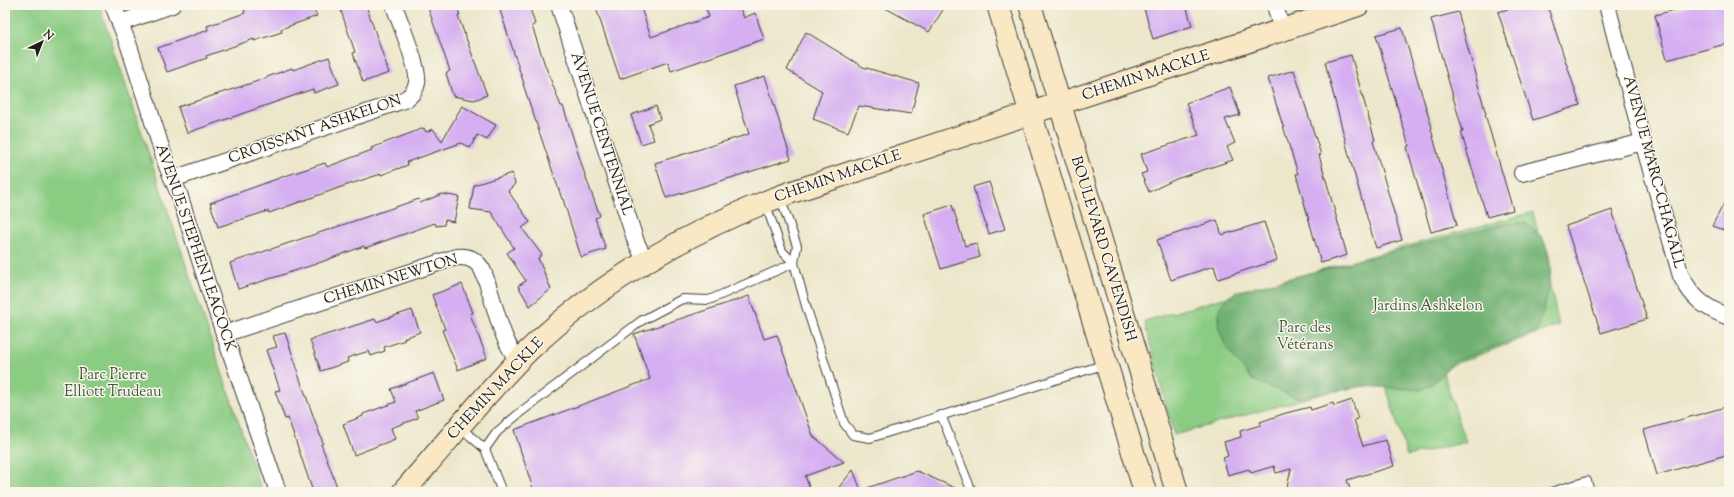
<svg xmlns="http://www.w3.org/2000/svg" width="1734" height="497" viewBox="0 0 1734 497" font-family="'Sorts Mill Goudy',serif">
  <rect width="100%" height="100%" fill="#fbf7ec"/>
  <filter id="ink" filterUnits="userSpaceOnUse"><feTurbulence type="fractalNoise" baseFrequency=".025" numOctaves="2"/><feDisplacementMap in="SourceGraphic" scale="8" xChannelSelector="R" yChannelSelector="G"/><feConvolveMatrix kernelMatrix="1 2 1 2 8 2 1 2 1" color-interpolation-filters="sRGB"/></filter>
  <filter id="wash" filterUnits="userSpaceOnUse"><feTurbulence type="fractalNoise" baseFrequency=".012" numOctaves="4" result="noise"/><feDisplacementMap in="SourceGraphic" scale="16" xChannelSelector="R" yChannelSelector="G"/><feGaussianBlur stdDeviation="0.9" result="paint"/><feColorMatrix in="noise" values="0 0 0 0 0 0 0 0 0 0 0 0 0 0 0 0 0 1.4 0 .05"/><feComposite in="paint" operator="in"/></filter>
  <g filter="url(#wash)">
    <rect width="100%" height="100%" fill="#ece7ca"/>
    <g fill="#8bcc83" stroke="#547450">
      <path d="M5,5H99L262,492H5Z"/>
      <path d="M1533,212L1559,325L1442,369L1466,442L1407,456L1383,377L1174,435L1144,321L1348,262Z"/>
    </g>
    <path fill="#70b071" stroke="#466646" d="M1526,223C1531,228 1541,234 1544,241C1558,271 1546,302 1537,331L1453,362L1435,382L1421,390L1364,386L1297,398L1252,380L1226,347L1218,326L1220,306L1235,292L1503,224Z"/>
    <g id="blocks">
      <g fill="#d5aff1">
        <path d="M260,5H312L317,16L281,29L282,32L254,41V39L206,56L207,58L167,72L158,48L208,30L207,26L245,13L244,10Z"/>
        <path d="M339,5H366L389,73L363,82L353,53L355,52Z"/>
        <path d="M427,5H456L460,15L458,16L487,95L474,100L453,96L446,73L450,71Z"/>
        <path d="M517,5H529L535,24L532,26L545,65L561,106H563L586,178L600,216L595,218L606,249L581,257L563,199H562L523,84H524L500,10Z"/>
        <path d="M595,5H640L651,37L709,17L705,5H739L744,18L755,13L764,39L671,71L668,62L620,79Z"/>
        <path d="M880,5H946L929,32Z"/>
        <path d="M1143,5H1186L1192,26L1153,39Z"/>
        <path d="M1521,5H1547L1580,105L1533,120L1498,12Z"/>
        <path d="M1694,5H1729V43L1667,60L1655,15Z"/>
        <path d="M1458,12L1486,114H1485L1513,210L1487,217L1461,132H1463L1431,19Z"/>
        <path d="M1402,28L1432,128L1431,129L1457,225L1431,232L1407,147L1409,146L1376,35Z"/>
        <path d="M806,32L863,67L919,83L911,114L859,106L848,132L813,119L822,91L787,70Z"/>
        <path d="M1351,55L1375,140L1373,141L1402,240L1376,248L1350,159L1325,62Z"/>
        <path d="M329,57L339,84L314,93L313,89L187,133L178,107L267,78V77L292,68L293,70Z"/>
        <path d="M1294,70L1321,155H1319L1347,255L1321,263L1296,174H1298L1268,78Z"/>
        <path d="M765,76L791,159L666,198L655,163L749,134L734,86Z"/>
        <path d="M1230,87L1240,115L1225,119L1235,143L1227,147L1233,160L1176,179L1149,192L1141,174L1147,172L1141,154L1199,135L1186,103Z"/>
        <path d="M462,106L496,125L487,140L477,135L470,148L461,143L407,162L408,165L381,175V174L344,186L269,213L268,211L218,227L210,203L285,176L325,163L327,167L372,150L371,148L424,128L426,132L433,129L442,141Z"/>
        <path d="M656,106L660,119L648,124L654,140L641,144L631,115Z"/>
        <path d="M512,173L515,184L508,191L530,222L522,228L542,255L538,258L551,289L530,306L518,286L526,281L507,253L514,248L491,212L470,209L474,185Z"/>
        <path d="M989,182L1005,229L989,234L973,187Z"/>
        <path d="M442,194L459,197L454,222L445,220L444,225L436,226L435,223L365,248L364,246L316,264L238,289L230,263L419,199L420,203Z"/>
        <path d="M1729,194V232L1712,226Z"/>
        <path d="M952,205L965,246L976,243L980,257L941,269L924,214Z"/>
        <path d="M1612,210L1647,319L1601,333L1566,226Z"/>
        <path d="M1217,220L1222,235L1264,222L1277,260L1218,279L1214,266L1171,280L1157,240Z"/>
        <path d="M462,284L473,313L470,314L487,358L458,370L442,330L445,329L432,295Z"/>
        <path d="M749,296L764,339L777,335L813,436L844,462L805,476L811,492H534L514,430L650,379L634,334Z"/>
        <path d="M412,310L420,332L404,338L405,340L384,347L385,351L371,356L369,351L347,358L348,362L321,371L310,340L375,319L376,322Z"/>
        <path d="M285,333L298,371H297L323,443L321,444L339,492H313L288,418L285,419L275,391L280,390L266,350L277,347L273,336Z"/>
        <path d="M434,373L444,400L415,411L418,418L391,428L395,439L354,455L343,424L363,416V414L396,402L391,389Z"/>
        <path d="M1352,400L1358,419L1354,420L1363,446L1386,440L1394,466L1347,480L1351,492H1286L1291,469L1276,473L1274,466L1251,473L1249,469L1228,475L1223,458L1228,456L1224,442L1241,437L1240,431L1261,425L1260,422L1286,413L1310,407L1311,410L1333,403L1334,406Z"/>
        <path d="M1729,406V454L1657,475L1644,430Z"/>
        <path d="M853,470L861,490L917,471L964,492H835Z"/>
      </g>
    </g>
  </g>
  <g filter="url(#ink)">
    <use href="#blocks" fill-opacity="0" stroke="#3b3a36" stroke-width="1"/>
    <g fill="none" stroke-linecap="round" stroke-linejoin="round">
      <g stroke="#3b3a36" stroke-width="10">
        <g id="lane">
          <path d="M780,197L797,246L794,263L806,306L844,423L853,435L870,438L1106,364"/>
          <path d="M765,202L782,251L794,263"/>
          <path d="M941,415L972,492"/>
          <path d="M460,427L485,449L502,492"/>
          <path d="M485,449L497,432L522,411L641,321L682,299L709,300L794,263"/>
          <path d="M1551,492L1587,481L1590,492"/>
        </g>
      </g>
      <g stroke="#3b3a36" stroke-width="18">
        <g id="street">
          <path d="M113,5L129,46L167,166L179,194L211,295L278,492"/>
          <path d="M559,5L636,242L646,262"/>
          <path d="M1275,5L1282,31"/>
          <path d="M1607,5L1643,142L1681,276C1693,299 1705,308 1729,317"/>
          <path d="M120,23L172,5"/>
          <path d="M1522,173L1643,142"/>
          <path d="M173,179L401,101C409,98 415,92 417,83C420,69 399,21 394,5"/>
          <path d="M224,334L453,258C465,255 475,258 482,269C494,296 499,339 519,361"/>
        </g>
      </g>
      <g stroke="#3b3a36" stroke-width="24">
        <g id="secondary">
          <path d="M998,5L1145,492"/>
          <path d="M1030,5L1177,492"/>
          <path d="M403,492C445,445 484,394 529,350C601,281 699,225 792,192L1358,5"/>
        </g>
      </g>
      <use href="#lane" stroke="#fff" stroke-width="8"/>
      <use href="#street" stroke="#fff" stroke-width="16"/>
      <use href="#secondary" stroke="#fae7c3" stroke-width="22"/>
    </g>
  </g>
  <g text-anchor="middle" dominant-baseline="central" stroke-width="3" stroke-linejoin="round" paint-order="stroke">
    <g font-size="15" fill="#1c1c1c" stroke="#fbf7ec">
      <text transform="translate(1146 76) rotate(-18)">CHEMIN MACKLE</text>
      <text transform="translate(315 130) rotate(-19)">CROISSANT ASHKELON</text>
      <text transform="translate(601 134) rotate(72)">AVENUE CENTENNIAL</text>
      <text transform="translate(1653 172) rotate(75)">AVENUE MARC-CHAGALL</text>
      <text transform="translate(838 177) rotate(-19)">CHEMIN MACKLE</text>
      <text transform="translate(195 248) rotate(71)">AVENUE STEPHEN LEACOCK</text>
      <text transform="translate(1103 249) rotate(73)">BOULEVARD CAVENDISH</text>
      <text transform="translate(391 280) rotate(-17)">CHEMIN NEWTON</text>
      <text transform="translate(496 389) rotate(-47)">CHEMIN MACKLE</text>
    </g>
    <g font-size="15" fill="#435a40" stroke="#fbf7ec">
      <text x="1428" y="306">Jardins Ashkelon</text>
      <text x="1305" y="328">Parc des<tspan x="1305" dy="17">Vétérans</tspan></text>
      <text x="113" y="375">Parc Pierre<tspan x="113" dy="17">Elliott Trudeau</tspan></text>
    </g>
  </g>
  <rect width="1734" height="497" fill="none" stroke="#fbf7ec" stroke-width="20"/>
  <g transform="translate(42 42) rotate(43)" stroke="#fbf7ec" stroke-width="3" paint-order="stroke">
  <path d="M0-3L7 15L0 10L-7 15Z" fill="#1c1c1c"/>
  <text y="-6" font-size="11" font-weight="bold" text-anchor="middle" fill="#1c1c1c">N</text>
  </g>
</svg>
